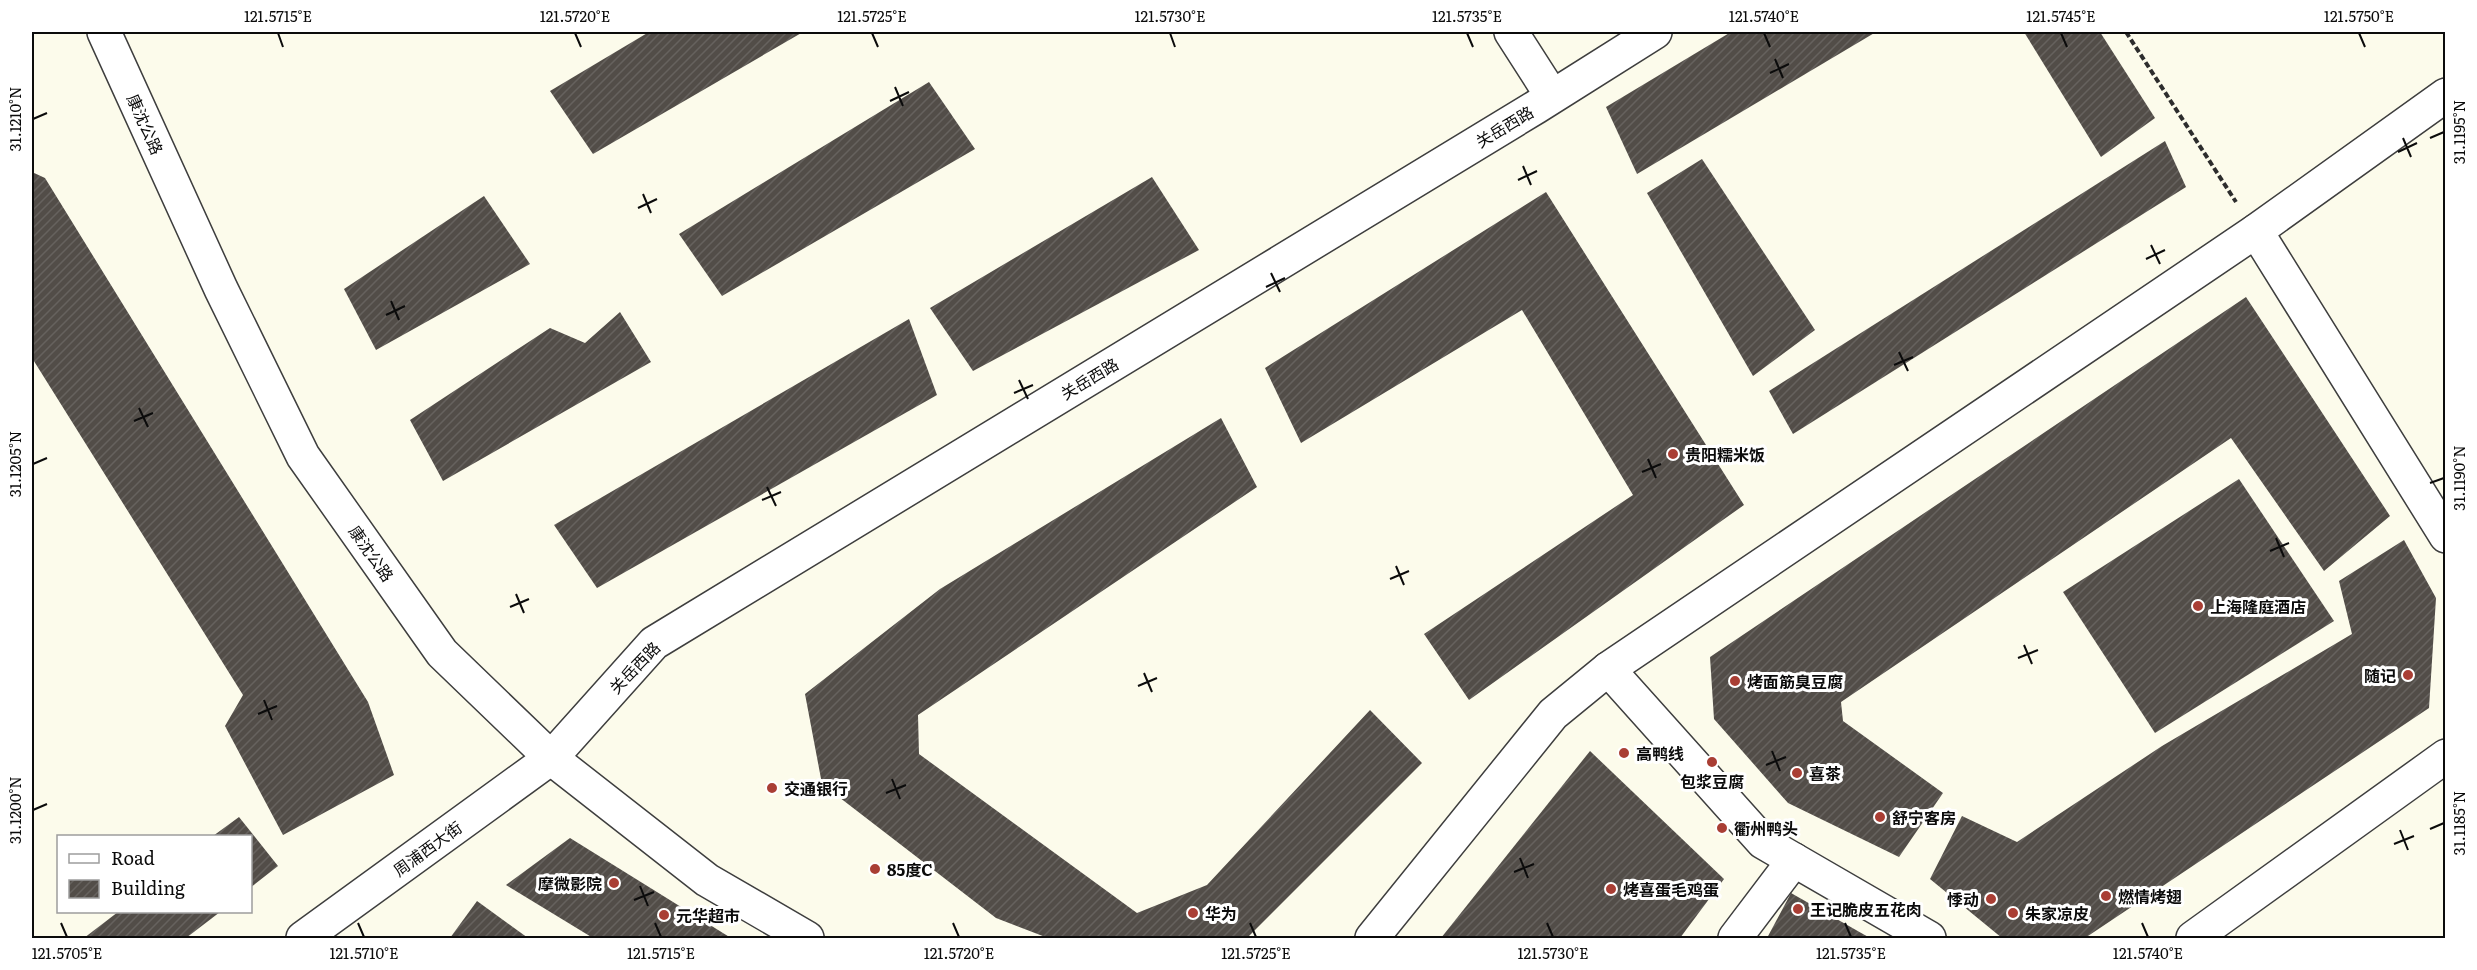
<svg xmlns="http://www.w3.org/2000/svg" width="2477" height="970" viewBox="0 0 2477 970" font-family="Literata,'Noto Sans SC',serif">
  <defs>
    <pattern id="building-hatch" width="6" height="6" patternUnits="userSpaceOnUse" patternTransform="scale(1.5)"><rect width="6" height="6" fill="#524d48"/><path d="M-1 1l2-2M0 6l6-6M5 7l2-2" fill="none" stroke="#66625e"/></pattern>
  </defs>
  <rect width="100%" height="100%" fill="#fcfbeb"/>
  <g fill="url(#building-hatch)">
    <path d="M649,32H803L593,154L550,91Z"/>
    <path d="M1731,32H1876L1637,174L1606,107Z"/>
    <path d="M2024,32H2100L2155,118L2101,157Z"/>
    <path d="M929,82L975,149L722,296L679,234Z"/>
    <path d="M2165,141L2186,187L1793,434L1769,391Z"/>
    <path d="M1702,159L1815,330L1753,376L1647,193Z"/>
    <path d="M32,172L45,178L368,702L394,775L283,835L225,726L243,695L32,358Z"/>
    <path d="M1152,177L1199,250L973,371L930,308Z"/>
    <path d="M1546,192L1744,505L1469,700L1424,634L1633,495L1522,310L1301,443L1265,368Z"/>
    <path d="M484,196L530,264L376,350L344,289Z"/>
    <path d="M2246,297L2390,516L2324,571L2231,438L1841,702L1843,721L1943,793L1899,857L1788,803L1714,719L1710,657Z"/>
    <path d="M620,312L651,362L443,481L410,420L550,328L585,343Z"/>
    <path d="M909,319L937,395L597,588L554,525Z"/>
    <path d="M1221,418L1257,487L918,715L919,754L1137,913L1207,885L1370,710L1422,763L1248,937L1048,938L996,918L822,784L805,694L940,589Z"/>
    <path d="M2239,479L2334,621L2155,733L2063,592Z"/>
    <path d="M2404,540L2436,598L2429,708L2085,938H2002L1930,879L1962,816L2017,842L2162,746L2352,634L2339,581Z"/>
    <path d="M1590,751L1724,879L1680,938H1441Z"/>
    <path d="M239,817L278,866L250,888V836H213Z"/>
    <path d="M570,838L731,938H593L506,885Z"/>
    <path d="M1791,893L1870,938H1767Z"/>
    <path d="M477,901L528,938H450Z"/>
    <path d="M118,912H220L186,938H84Z"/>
  </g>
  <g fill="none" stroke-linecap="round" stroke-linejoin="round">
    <g stroke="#3e3e3e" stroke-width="36">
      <g id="minor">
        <path d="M104,32L221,289L303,456L442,653L551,758L707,880L807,938"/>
        <path d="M1511,32L1552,96"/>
        <path d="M2256,231L2446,536"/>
        <path d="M1608,669L1763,842L1929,938"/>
        <path d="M303,938L551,758L654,643L1536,107L1655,32"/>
        <path d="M1372,938L1553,714L1608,669L2256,231L2446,95"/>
        <path d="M1735,938L1794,860"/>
        <path d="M2193,938L2446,756"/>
      </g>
    </g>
    <path stroke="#2d2d2d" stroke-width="4" stroke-dasharray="6 3" stroke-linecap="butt" d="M2126,32L2236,202"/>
    <use href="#minor" stroke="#fff" stroke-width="33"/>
  </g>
  <path fill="none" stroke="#0b0b0b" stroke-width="2" d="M278,33L283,47M575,33L581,47M872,33L878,47M1170,33L1175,47M1467,33L1473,47M1764,33L1770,47M2061,33L2067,47M2359,33L2365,47M1775,59L1783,78M1770,73L1789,64M895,87L903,106M890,101L909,92M33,119L47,113M2403,138L2411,157M2430,138L2444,132M2398,152L2417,143M1523,166L1531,185M1518,180L1537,171M643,194L651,213M638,208L657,199M2151,245L2160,264M2146,259L2165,250M1271,273L1280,292M1266,287L1285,278M391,301L399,320M386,315L405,306M1899,352L1908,371M1894,365L1913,357M1019,380L1028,399M1014,393L1033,385M139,408L148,427M134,421L153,413M1648,459L1656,478M33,464L47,458M1642,472L1661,464M2430,483L2444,478M767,487L776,506M762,500L781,492M2276,538L2284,557M2270,551L2289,543M1396,566L1404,585M1390,579L1409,571M516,594L524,613M510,607L529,599M2024,645L2032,664M2018,658L2038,650M1144,673L1152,692M1138,686L1157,678M264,700L272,720M258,714L277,706M1772,751L1780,771M1766,765L1786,757M892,779L900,799M886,793L906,785M33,810L47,804M2430,829L2444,823M2400,830L2408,850M2394,844L2414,836M1520,858L1528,878M1514,872L1534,864M640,886L648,906M634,900L654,892M61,923L67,937M358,923L364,937M655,923L661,937M953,923L959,937M1250,923L1256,937M1547,923L1553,937M1845,923L1851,937M2142,923L2148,937"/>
  <g fill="#a93e34" stroke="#fff" stroke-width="2">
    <circle cx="1673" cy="454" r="6"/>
    <circle cx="2198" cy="606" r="6"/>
    <circle cx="2408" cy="675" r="6"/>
    <circle cx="1735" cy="681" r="6"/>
    <circle cx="1624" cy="753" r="6"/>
    <circle cx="1712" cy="762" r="6"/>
    <circle cx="1797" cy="773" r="6"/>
    <circle cx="772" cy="788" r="6"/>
    <circle cx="1880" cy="817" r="6"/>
    <circle cx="1722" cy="828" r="6"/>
    <circle cx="875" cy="869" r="6"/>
    <circle cx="614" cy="883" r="6"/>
    <circle cx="1611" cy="889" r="6"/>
    <circle cx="2106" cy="896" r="6"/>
    <circle cx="1991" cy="899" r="6"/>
    <circle cx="1798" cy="909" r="6"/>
    <circle cx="1193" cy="913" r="6"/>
    <circle cx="2013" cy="913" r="6"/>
    <circle cx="664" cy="915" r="6"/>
  </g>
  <g text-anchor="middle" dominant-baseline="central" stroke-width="6" stroke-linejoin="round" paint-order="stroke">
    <g font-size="16" fill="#0b0b0b" stroke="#fff">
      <text transform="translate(146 124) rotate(66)">康沈公路</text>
      <text transform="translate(1504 126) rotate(-31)">关岳西路</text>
      <text transform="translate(1089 378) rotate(-31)">关岳西路</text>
      <text transform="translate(372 553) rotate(55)">康沈公路</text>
      <text transform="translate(634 667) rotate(-46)">关岳西路</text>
      <text transform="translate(427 848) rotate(-36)">周浦西大街</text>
    </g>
    <g font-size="16" font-weight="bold" fill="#0b0b0b" stroke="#fff" text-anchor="start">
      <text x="1685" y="454">贵阳糯米饭</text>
      <text x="2210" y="606">上海隆庭酒店</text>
      <text x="2396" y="675" text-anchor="end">随记</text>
      <text x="1747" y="681">烤面筋臭豆腐</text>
      <text x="1636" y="753">高鸭线</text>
      <text x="1809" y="773">喜茶</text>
      <text x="1712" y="781" text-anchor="middle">包浆豆腐</text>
      <text x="784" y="788">交通银行</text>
      <text x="1892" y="817">舒宁客房</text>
      <text x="1734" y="828">衢州鸭头</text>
      <text x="887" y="869">85度C</text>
      <text x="602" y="883" text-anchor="end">摩微影院</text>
      <text x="1623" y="889">烤喜蛋毛鸡蛋</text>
      <text x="2118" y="896">燃情烤翅</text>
      <text x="1979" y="899" text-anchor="end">悸动</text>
      <text x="1810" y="909">王记脆皮五花肉</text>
      <text x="1205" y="913">华为</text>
      <text x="2025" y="913">朱家凉皮</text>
      <text x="676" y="915">元华超市</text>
    </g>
  </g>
  <rect width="2477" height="970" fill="none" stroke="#ffffff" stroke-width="66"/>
  <rect x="57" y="835" width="195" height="78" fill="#ffffff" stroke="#9d9d9d" stroke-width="1.5"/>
  <rect x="69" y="854" width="30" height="9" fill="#ffffff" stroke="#9d9d9d" stroke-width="1.5"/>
  <text x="111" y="865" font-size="18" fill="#0b0b0b">Road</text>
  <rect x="69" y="880" width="30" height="18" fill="url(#building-hatch)" stroke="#9d9d9d" stroke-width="1.5"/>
  <text x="111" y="895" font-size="18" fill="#0b0b0b">Building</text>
  <rect x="33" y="33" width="2411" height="904" fill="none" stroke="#0b0b0b" stroke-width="2"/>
  <g font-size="15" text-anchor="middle" fill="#0b0b0b">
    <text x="278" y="22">121.5715°E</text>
    <text x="575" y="22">121.5720°E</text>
    <text x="872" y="22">121.5725°E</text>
    <text x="1170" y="22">121.5730°E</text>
    <text x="1467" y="22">121.5735°E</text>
    <text x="1764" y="22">121.5740°E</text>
    <text x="2061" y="22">121.5745°E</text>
    <text x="2359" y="22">121.5750°E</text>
    <text transform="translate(16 119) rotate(-90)" y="5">31.1210°N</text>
    <text transform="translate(2460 132) rotate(-90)" y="5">31.1195°N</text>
    <text transform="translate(16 464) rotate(-90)" y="5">31.1205°N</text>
    <text transform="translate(2460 478) rotate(-90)" y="5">31.1190°N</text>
    <text transform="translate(16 810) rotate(-90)" y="5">31.1200°N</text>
    <text transform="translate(2460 823) rotate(-90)" y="5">31.1185°N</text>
    <text x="67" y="959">121.5705°E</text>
    <text x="364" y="959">121.5710°E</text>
    <text x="661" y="959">121.5715°E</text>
    <text x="959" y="959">121.5720°E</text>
    <text x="1256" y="959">121.5725°E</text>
    <text x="1553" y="959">121.5730°E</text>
    <text x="1851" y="959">121.5735°E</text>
    <text x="2148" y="959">121.5740°E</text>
  </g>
</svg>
